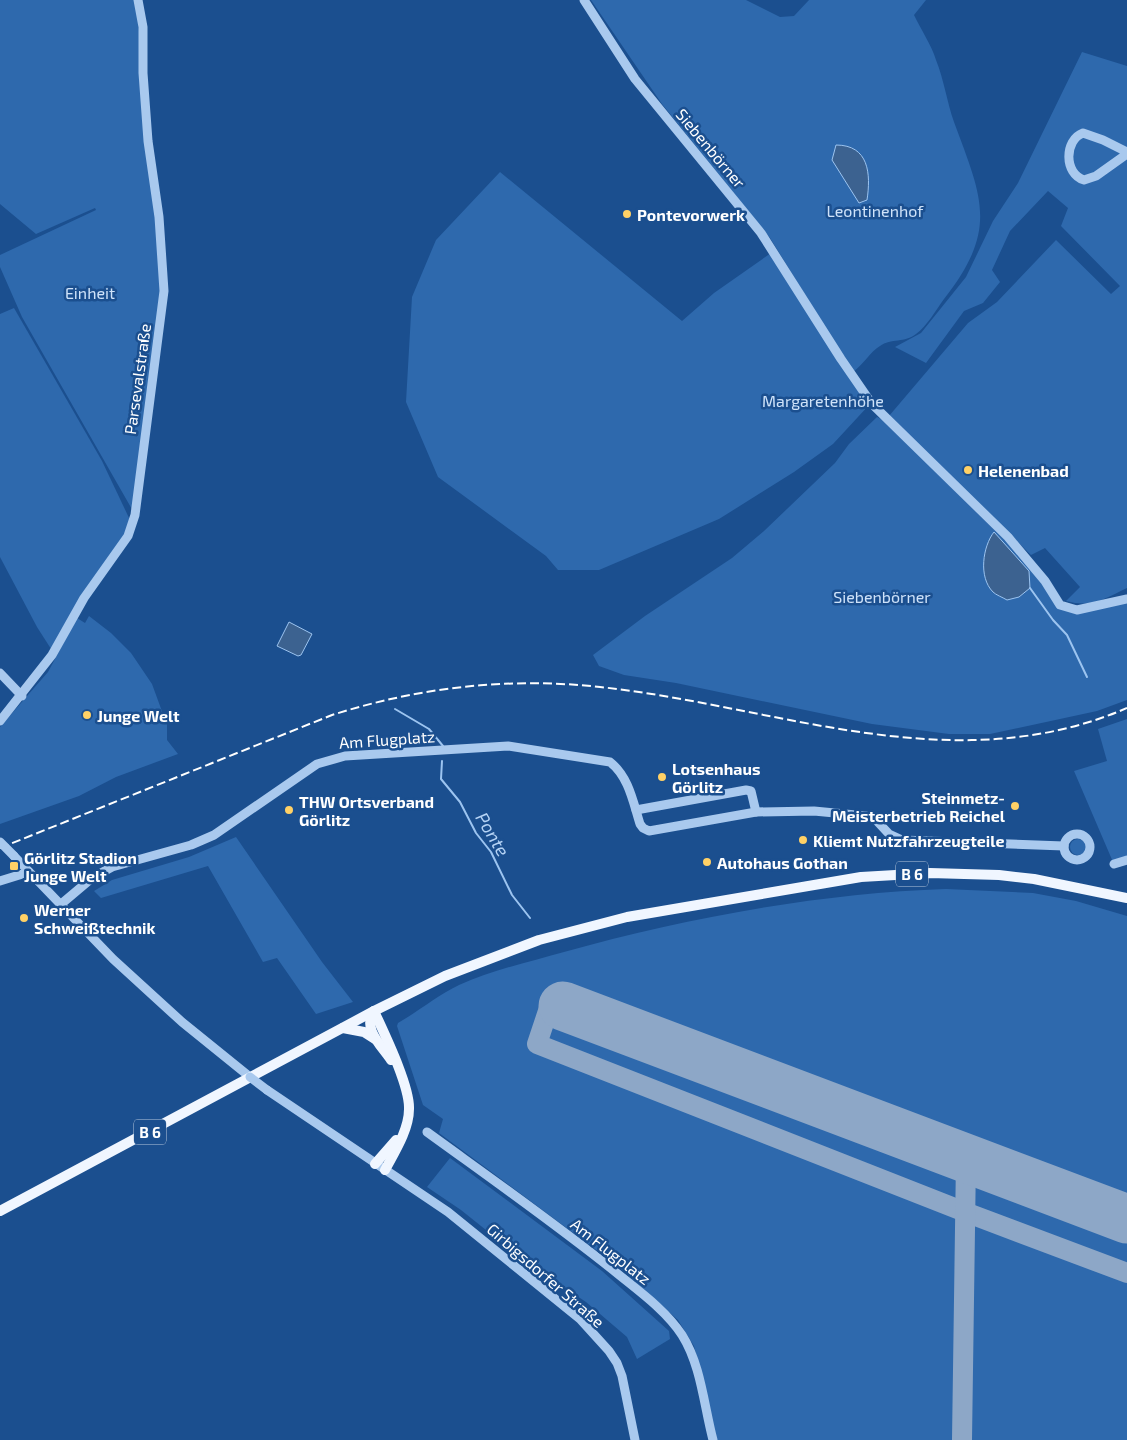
<svg xmlns="http://www.w3.org/2000/svg" width="1127" height="1440" viewBox="0 0 1127 1440" font-family="'Exo 2',sans-serif">
  <rect width="100%" height="100%" fill="#1b4f8f"/>
  <g fill="#2e69ad">
    <path d="M0,0H136L163,281L133,511L22,317L0,267V255L96,210L95,208L36,234L0,204Z"/>
    <path d="M591,0H746L780,17L794,16L809,0H926L914,15C921,30 931,44 936,60C944,80 947,102 954,122C982,198 999,229 944,299C936,310 927,326 916,334C905,343 891,338 880,346C870,352 863,365 853,372L770,238L662,104Z"/>
    <path d="M1082,52L1127,66V588C1104,599 1092,608 1066,601L1080,587L1045,548L1031,555L889,416L968,323L997,302L1056,240L1111,294L1120,286L1061,226L1068,208L1048,191L1010,231L992,270L1000,282L983,303L964,311L926,363L895,347L921,333L966,277L993,221L1018,183Z"/>
    <path d="M500,172L682,321L714,293L771,253L870,404L833,444L794,472L719,519L599,570H558L546,556L438,477L406,402L412,297L436,240Z"/>
    <path d="M14,308L102,461L130,520L124,537L53,652L37,627L0,557V314Z"/>
    <path d="M877,417L883,420L1026,561L1059,607L1079,613L1127,602V700L1097,711L990,734H949L872,724L676,683L624,675L599,666L593,655L645,616L732,558L764,531L835,463L849,444Z"/>
    <path d="M89,616L111,633L131,653L152,684L167,725V740L178,754L116,777L79,796L0,824V727L48,672L77,618L85,623Z"/>
    <path d="M1127,719V858L1113,862L1074,771L1107,761L1098,729Z"/>
    <path d="M236,837L322,962L353,1002L316,1014L277,958L263,962L208,866L101,898L94,891L112,880L189,857Z"/>
    <circle cx="1078" cy="847" r="8"/>
    <path d="M946,889L1033,893L1076,901L1127,916V1440H717L694,1346L678,1320L615,1264L439,1133L443,1119L423,1105L397,1026L398,1023C419,1011 438,995 459,985C492,970 529,962 564,952C685,918 821,893 946,889Z"/>
    <path d="M450,1158L602,1271L669,1331L670,1339L637,1359L627,1337L586,1302L522,1259L461,1210L427,1187Z"/>
  </g>
  <g fill="#3c6290" stroke="#9cc4f0">
    <path d="M836,145C869,145 871,174 867,200L859,203L832,160Z"/>
    <path d="M994,532L1029,571L1030,588L1019,597L1007,600C1002,597 996,595 993,592C978,577 983,546 994,532Z"/>
    <path d="M289,622L312,634L301,655L298,656L277,646Z"/>
  </g>
  <g fill="none" stroke-linecap="round" stroke-linejoin="round">
    <g stroke="#9cc4f0" stroke-width="2">
      <path d="M1030,588L1053,620L1067,635L1087,677"/>
      <path d="M395,709L429,729L443,746"/>
      <path d="M442,761L441,779L460,802L476,833L491,852L512,895L530,918"/>
    </g>
    <g stroke="#8da7c7" stroke-width="20">
      <path d="M563,1006L548,1011L537,1044L965,1212L1127,1273"/>
      <path d="M962,1440L966,1159"/>
    </g>
    <path stroke="#8da7c7" stroke-width="49" d="M563,1006L1127,1219"/>
    <g stroke="#a9c9ee" stroke-width="9">
      <path d="M584,0L635,79L761,233L841,359L872,404L1008,537L1045,581L1060,605L1077,610L1127,599"/>
      <path d="M1127,152L1103,140L1083,133C1064,140 1064,174 1084,180L1096,176L1127,154"/>
      <path d="M0,673L22,696"/>
      <path d="M0,721L52,655L84,598L128,536L135,515L164,291L159,217L148,141L143,73V27L138,0"/>
      <path d="M636,810L746,790L751,791L756,812"/>
      <circle cx="1077" cy="847" r="13"/>
      <path d="M14,856L113,959L182,1022L250,1077"/>
      <path d="M1114,864L1127,860"/>
      <path d="M0,881L29,872"/>
      <path d="M60,905L92,878L112,867L191,845L214,835L317,764L345,756L508,746L610,762C629,777 633,802 640,824L643,828L649,831L756,812L814,811L866,816L876,820L889,834L902,840L1064,846"/>
      <path d="M267,1090L448,1212L580,1319L609,1351L617,1363L622,1376L635,1440"/>
      <path d="M427,1132C489,1177 553,1222 613,1270C636,1289 665,1309 682,1335C701,1365 704,1406 713,1440"/>
    </g>
    <g stroke="#f0f6ff" stroke-width="10">
      <path d="M374,1011C384,1033 410,1086 409,1109C409,1130 394,1153 385,1170"/>
      <path d="M374,1011C362,1029 381,1045 391,1060"/>
      <path d="M343,1028L364,1032L375,1039"/>
      <path d="M375,1164L396,1140"/>
      <path d="M0,1211L374,1011L445,976L539,940L627,917L861,877L930,873L999,875L1034,879L1127,898"/>
    </g>
    <path stroke="#fff" stroke-width="2" stroke-dasharray="9 4" stroke-linecap="butt" d="M0,848L332,715C420,687 509,677 600,687C777,706 953,783 1127,708"/>
    <g stroke="#a9c9ee" stroke-width="9">
      <path d="M0,842L14,856"/>
      <path d="M250,1077L267,1090"/>
    </g>
  </g>
  <g fill="#ffd166" stroke="#1b4f8f" stroke-width="2">
    <circle cx="627" cy="214" r="5"/>
    <circle cx="968" cy="470" r="5"/>
    <circle cx="87" cy="715" r="5"/>
    <circle cx="662" cy="777" r="5"/>
    <circle cx="1015" cy="806" r="5"/>
    <circle cx="289" cy="810" r="5"/>
    <circle cx="803" cy="840" r="5"/>
    <circle cx="707" cy="862" r="5"/>
    <rect x="9" y="861" width="10" height="10" rx="2.5"/>
    <circle cx="24" cy="918" r="5"/>
  </g>
  <g text-anchor="middle" dominant-baseline="central" stroke-width="5" stroke-linejoin="round" paint-order="stroke">
    <g fill="#1b4f8f" stroke="#bbcadd" stroke-width="1">
      <rect x="896" y="861.5" width="32" height="25" rx="4"/>
      <rect x="134" y="1119.5" width="32" height="25" rx="4"/>
    </g>
    <g font-size="15" font-weight="bold" fill="#fff">
      <text x="912" y="874">B 6</text>
      <text x="150" y="1132">B 6</text>
    </g>
    <g font-size="16" fill="#fff" stroke="#1b4f8f">
      <text transform="translate(711 148) rotate(50)">Siebenbörner</text>
      <text transform="translate(137 379) rotate(-82)">Parsevalstraße</text>
      <text transform="translate(387 739) rotate(-4)">Am Flugplatz</text>
      <text transform="translate(611 1251) rotate(38)">Am Flugplatz</text>
      <text transform="translate(546 1275) rotate(41)">Girbigsdorfer Straße</text>
    </g>
    <g font-size="16" fill="#cfe3fa" stroke="#1b4f8f">
      <text x="875" y="210">Leontinenhof</text>
      <text x="90" y="292">Einheit</text>
      <text x="823" y="400">Margaretenhöhe</text>
      <text x="882" y="596">Siebenbörner</text>
    </g>
    <g font-size="16" font-weight="bold" fill="#fff" stroke="#1b4f8f" text-anchor="start">
      <text x="637" y="214">Pontevorwerk</text>
      <text x="978" y="470">Helenenbad</text>
      <text x="97" y="715">Junge Welt</text>
      <text x="672" y="768">Lotsenhaus<tspan x="672" dy="18">Görlitz</tspan></text>
      <text x="1005" y="797" text-anchor="end">Steinmetz-<tspan x="1005" dy="18">Meisterbetrieb Reichel</tspan></text>
      <text x="299" y="801">THW Ortsverband<tspan x="299" dy="18">Görlitz</tspan></text>
      <text x="813" y="840">Kliemt Nutzfahrzeugteile</text>
      <text x="24" y="857">Görlitz Stadion<tspan x="24" dy="18">Junge Welt</tspan></text>
      <text x="717" y="862">Autohaus Gothan</text>
      <text x="34" y="909">Werner<tspan x="34" dy="18">Schweißtechnik</tspan></text>
    </g>
    <g font-size="18" font-style="italic" fill="#b5d3f5" stroke="#1b4f8f">
      <text transform="translate(493 834) rotate(59)">Ponte</text>
    </g>
  </g>
</svg>
